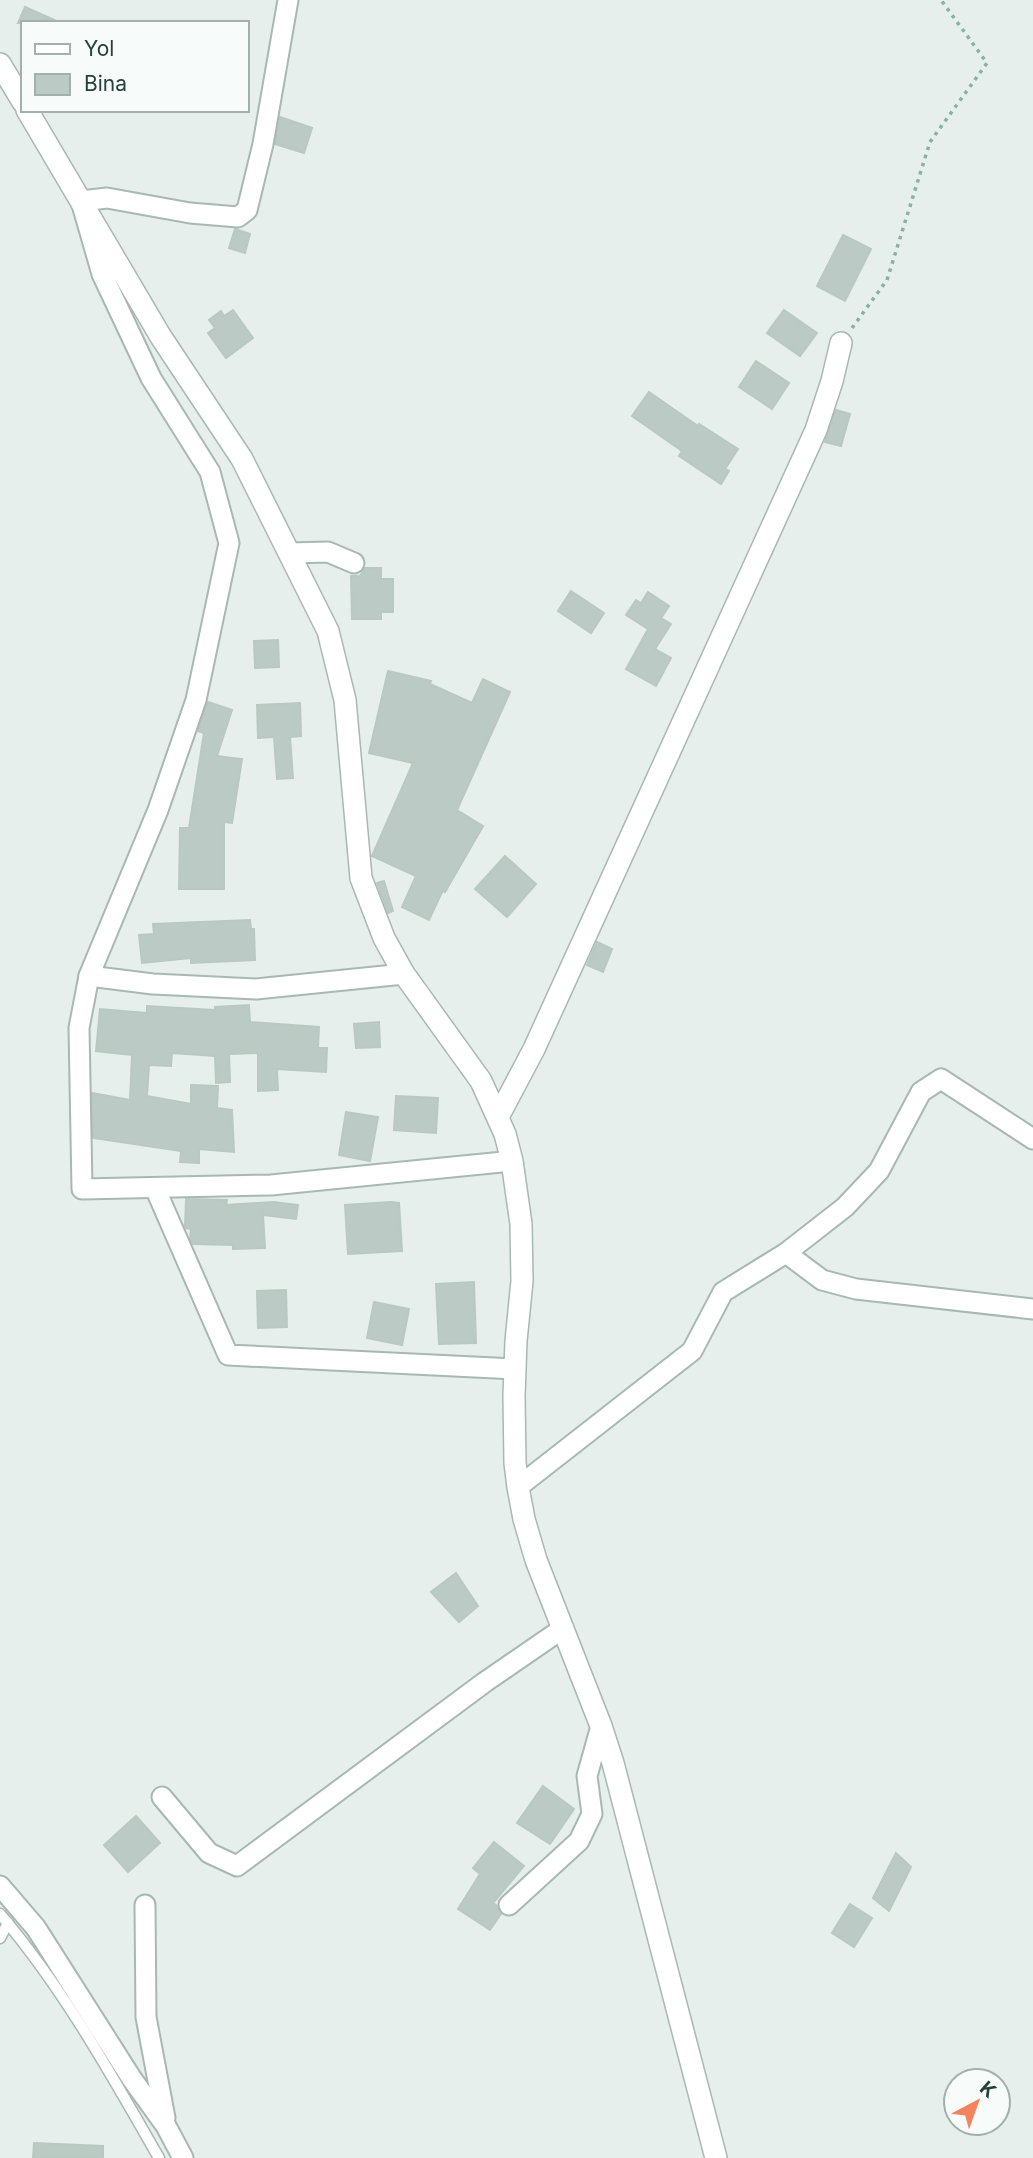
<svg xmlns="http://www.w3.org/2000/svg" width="1033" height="2158" viewBox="0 0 1033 2158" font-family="Inter,sans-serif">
  <rect width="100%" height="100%" fill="#e6efeb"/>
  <g fill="#bbcac4" stroke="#b8c9c2" stroke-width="2">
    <path d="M25,7L61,23H18Z"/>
    <path d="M280,117L312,128L304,153L275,144Z"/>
    <path d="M235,229L250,234L245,253L229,248Z"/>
    <path d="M843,235L871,249L845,301L817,286Z"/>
    <path d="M233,310L253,338L226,358L208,333L215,328L209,320L221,311L224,316Z"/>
    <path d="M784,310L817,333L800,356L767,333Z"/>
    <path d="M756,361L789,383L772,409L739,387Z"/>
    <path d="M649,392L698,426L699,424L738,449L725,469L729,471L721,484L679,456L682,451L632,416Z"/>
    <path d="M836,410L850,414L841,446L825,442Z"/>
    <path d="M365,568H381V579H393V612H381V619H352L351,576H360Z"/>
    <path d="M571,591L604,613L591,633L558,611Z"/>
    <path d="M648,592L669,606L661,618L671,624L655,649L671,658L656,686L626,669L648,629L626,615L636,600L641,603Z"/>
    <path d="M278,640L279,667L255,668L254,641Z"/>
    <path d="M388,671L431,681L430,684L472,703L483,679L510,692L457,810L483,826L445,892L443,890L429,920L402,907L416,876L372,856L413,763L369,753Z"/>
    <path d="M208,702L232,710L217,756L242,759L232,823L224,822V889H179L180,828H189L204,733L198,731Z"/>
    <path d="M300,703L301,736L290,737L293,778L277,779L274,737L258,738L257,705Z"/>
    <path d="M505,856L536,884L507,917L475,889Z"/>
    <path d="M384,881L393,911L388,913L377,883Z"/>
    <path d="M250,920L251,929H254L255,960L191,963V958L142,963L139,935L154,934L153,924Z"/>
    <path d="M597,942L612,949L603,972L587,965Z"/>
    <path d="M249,1005L250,1022L319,1027L318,1048H327L326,1072L277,1069L278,1090L258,1091V1053L229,1054L230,1082L216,1083L215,1056L172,1053L171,1066L149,1065L147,1096L191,1104V1085L218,1086L217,1108L232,1110L234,1152L199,1149V1163L180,1162L181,1151L93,1138L92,1093L130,1100L132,1055L96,1051L100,1009L147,1013V1006L215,1010V1007Z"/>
    <path d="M379,1022L380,1047L356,1048L354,1024Z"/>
    <path d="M396,1096L438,1098L436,1133L394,1130Z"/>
    <path d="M346,1112L378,1117L370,1161L339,1155Z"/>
    <path d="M186,1199L227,1200L226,1205L274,1202L298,1205L296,1219L263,1215L265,1248L233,1249V1245L193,1244L190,1239L191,1229L186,1228L185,1226Z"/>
    <path d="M391,1202L399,1203L402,1251L348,1254L345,1205Z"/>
    <path d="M474,1282L476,1343L439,1344L436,1284Z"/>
    <path d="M286,1290L287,1327L258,1328L257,1291Z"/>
    <path d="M374,1302L409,1309L402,1345L367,1338Z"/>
    <path d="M456,1573L478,1606L459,1622L431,1592Z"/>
    <path d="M543,1786L574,1809L550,1844L517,1823Z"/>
    <path d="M136,1816L160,1843L128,1872L104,1845Z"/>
    <path d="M494,1842L524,1866L493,1903L497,1906L501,1914L490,1930L458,1909L480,1874L473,1868Z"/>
    <path d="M896,1853L911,1867L889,1911L873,1898Z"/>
    <path d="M850,1904L872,1918L854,1947L832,1933Z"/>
    <path d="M34,2143L103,2146V2158H33Z"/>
  </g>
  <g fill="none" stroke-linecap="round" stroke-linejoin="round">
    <g stroke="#a8b8b2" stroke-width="13">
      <g id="service">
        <path d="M0,1914C63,1988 111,2074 159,2158"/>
        <path d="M0,1938L8,1923"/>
      </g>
    </g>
    <g stroke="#a8b8b2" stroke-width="23">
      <g id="minor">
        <path d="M288,0L263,144L247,210L238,217L190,213L107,198L81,201L102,274L151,378L210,472L229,543L196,700L158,810L89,976L79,1028L82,1189L271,1185L512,1161"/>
        <path d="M289,553L328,552L354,563"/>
        <path d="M89,976L153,984L256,989L404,974"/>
        <path d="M155,1188L228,1355L515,1369"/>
        <path d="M786,1253L845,1207L879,1171L921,1092L941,1079L1033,1139"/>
        <path d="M518,1487L692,1351L723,1292L786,1253L822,1280L856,1289L1033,1309"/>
        <path d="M162,1797L209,1853L237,1866L485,1682L562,1629"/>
        <path d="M0,1886L36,1928L132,2079L166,2126L183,2158"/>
        <path d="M145,1905L146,2017L165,2118"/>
        <path d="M509,1905L579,1841L592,1814L587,1776L601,1726"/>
      </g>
    </g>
    <g stroke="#a8b8b2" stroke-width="24">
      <g id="tertiary">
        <path d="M0,64L23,102"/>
        <path d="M27,110L161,337L242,459L328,631L345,700L361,878L384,938L404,974L481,1081L505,1134L512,1161L521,1224L522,1281L516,1341L514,1396L515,1463L518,1487L524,1519L536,1560L601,1726L613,1763L716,2158"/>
        <path d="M498,1117L534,1049L816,430L832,381L841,343"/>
      </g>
    </g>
    <path stroke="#86b3a5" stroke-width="3.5" stroke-dasharray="3.5 5" stroke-linecap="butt" d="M852,328L887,280L930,142L987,63L941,0"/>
    <use href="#service" stroke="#fff" stroke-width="10"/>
    <use href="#minor" stroke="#fff" stroke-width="19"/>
    <use href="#tertiary" stroke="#fff" stroke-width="21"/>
  </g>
  <rect x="21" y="21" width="228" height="91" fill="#f7fbf9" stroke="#a3b1ad" stroke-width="2"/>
  <rect x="35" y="44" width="35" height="10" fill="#ffffff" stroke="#a3b1ad" stroke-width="2"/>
  <text x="84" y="56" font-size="21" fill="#24423a">Yol</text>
  <rect x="35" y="74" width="35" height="21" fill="#bbcac4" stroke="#a3b1ad" stroke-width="2"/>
  <text x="84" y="91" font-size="21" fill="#24423a">Bina</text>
  <g transform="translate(977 2102) rotate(41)"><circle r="33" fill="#f7fbf9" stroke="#a3b1ad" stroke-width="2"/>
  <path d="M0-5L12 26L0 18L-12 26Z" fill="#f4845f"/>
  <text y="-10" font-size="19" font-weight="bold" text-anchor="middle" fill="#24423a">K</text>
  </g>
</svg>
